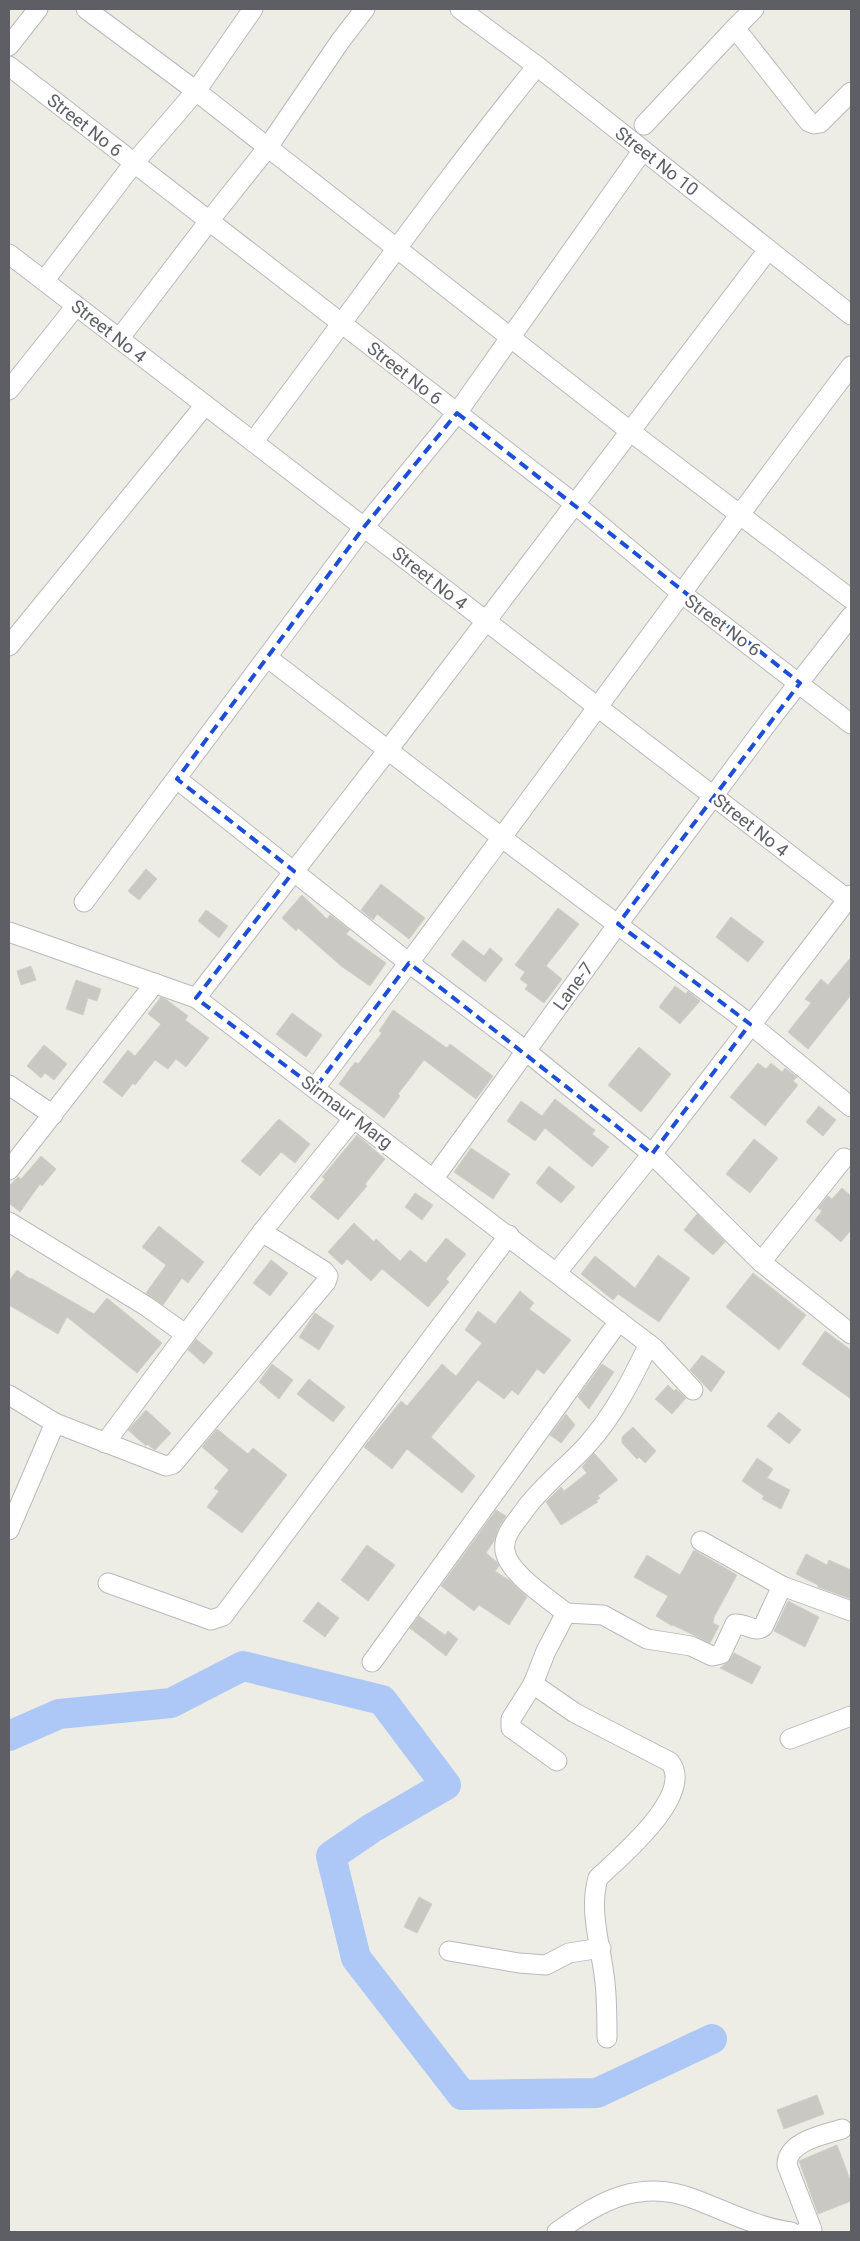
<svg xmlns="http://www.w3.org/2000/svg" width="860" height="2241" viewBox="0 0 860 2241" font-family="Roboto,sans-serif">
  <rect width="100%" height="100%" fill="#eeede5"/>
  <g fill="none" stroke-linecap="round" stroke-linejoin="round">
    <path stroke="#adc8f6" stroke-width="30" d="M9,1736L59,1714L171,1703L243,1666L382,1700L446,1785L372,1828L331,1856L356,1958L462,2095L597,2093L712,2039"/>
  </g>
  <g fill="#c9c8c2" stroke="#d2d0c4">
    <path d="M146,869L157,879L139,900L128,891Z"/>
    <path d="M381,884L425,918L409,939L377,914L373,920L361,910Z"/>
    <path d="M302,895L327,919L330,915L350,930L346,934L386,963L370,986L341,966L298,928L296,931L282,918Z"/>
    <path d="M558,908L579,924L546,966L562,979L544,1003L525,989L528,985L520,979L525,972L515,965Z"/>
    <path d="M206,910L228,926L219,938L198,921Z"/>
    <path d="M731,917L764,942L748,962L716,937Z"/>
    <path d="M463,940L484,956L490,948L503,959L485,982L451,955Z"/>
    <path d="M851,957V995L808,1049L788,1032L811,1003L805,999L821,979L828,985Z"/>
    <path d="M31,966L36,980L21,985L17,971Z"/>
    <path d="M76,980L101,989L97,1001L88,998L83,1015L66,1009Z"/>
    <path d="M675,986L686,994L688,991L700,1001L680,1024L659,1007Z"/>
    <path d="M161,997L167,1000L188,1016L185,1020L209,1038L186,1067L176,1059L168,1069L155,1060L135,1085L133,1083L122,1097L103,1082L128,1050L135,1056L161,1024L148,1014Z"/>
    <path d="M393,1010L447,1048L450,1044L493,1076L476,1099L424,1060L398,1094L400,1096L384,1118L339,1084L355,1062L358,1064L382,1033L379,1031Z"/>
    <path d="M292,1013L322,1035L306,1057L276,1034Z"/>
    <path d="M44,1045L67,1064L54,1080L45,1073L41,1078L27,1066Z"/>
    <path d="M639,1047L671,1074L641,1112L608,1085Z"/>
    <path d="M758,1063L766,1069L771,1063L782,1072L785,1068L797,1077L793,1081L798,1085L765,1126L730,1097Z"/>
    <path d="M555,1099L595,1130L592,1134L609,1147L592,1167L545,1128L535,1141L507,1121L521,1101L542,1116Z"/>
    <path d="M819,1106L836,1120L823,1136L806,1122Z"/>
    <path d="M279,1119L310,1144L295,1163L281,1152L260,1176L241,1161Z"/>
    <path d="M357,1135L385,1159L365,1184L367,1186L338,1220L310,1197L325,1179L322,1177Z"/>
    <path d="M754,1139L778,1158L750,1193L726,1174Z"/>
    <path d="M471,1148L510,1174L493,1199L454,1172Z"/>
    <path d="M41,1156L56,1169L42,1186L40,1184L20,1212L9,1203V1186L18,1177L21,1179Z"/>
    <path d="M549,1166L575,1187L561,1203L536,1183Z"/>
    <path d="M842,1188L851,1196V1230L841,1242L815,1220L822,1211L818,1208L828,1196L832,1199Z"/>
    <path d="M415,1193L433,1205L422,1220L405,1207Z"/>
    <path d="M697,1214L725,1242L713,1255L684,1230Z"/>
    <path d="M354,1223L374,1242L376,1239L400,1261L410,1250L426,1263L446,1238L466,1254L446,1279L449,1282L428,1307L382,1269L371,1281L347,1259L342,1265L328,1252Z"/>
    <path d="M159,1226L204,1262L188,1283L182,1278L163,1305L146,1293L166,1265L142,1247Z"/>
    <path d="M658,1255L690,1278L659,1322L618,1294L613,1300L581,1274L595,1256L635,1288Z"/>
    <path d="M271,1260L288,1273L270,1296L253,1283Z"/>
    <path d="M17,1270L30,1279L31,1278L94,1314L107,1298L162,1343L137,1373L67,1317L58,1334L9,1305V1281Z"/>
    <path d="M753,1273L806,1315L779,1350L726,1307Z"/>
    <path d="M520,1291L534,1303L529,1309L571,1340L544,1374L537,1369L518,1395L512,1390L504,1399L478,1380L431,1437L475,1476L462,1493L407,1449L392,1469L364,1447L401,1401L407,1406L442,1364L456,1376L482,1343L465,1330L478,1311L495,1324Z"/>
    <path d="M315,1313L334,1326L319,1350L299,1337Z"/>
    <path d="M825,1331L851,1350V1399L802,1364Z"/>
    <path d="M196,1339L213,1353L204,1364L188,1350Z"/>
    <path d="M702,1355L725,1372L711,1392L690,1370Z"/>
    <path d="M272,1364L293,1380L279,1399L259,1382Z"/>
    <path d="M602,1364L614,1372L589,1409L578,1397Z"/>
    <path d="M309,1379L345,1407L333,1422L297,1394Z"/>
    <path d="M668,1385L674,1391L676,1389L686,1398L672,1414L655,1399Z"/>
    <path d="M146,1410L171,1433L155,1450L147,1444L146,1446L128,1430Z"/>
    <path d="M779,1412L801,1430L789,1444L767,1426Z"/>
    <path d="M566,1414L575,1425L561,1443L550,1435Z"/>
    <path d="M633,1427L656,1451L645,1463L639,1457L637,1459L622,1443V1437Z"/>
    <path d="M217,1429L248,1454L253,1448L287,1475L242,1533L207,1507L219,1491L214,1488L229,1470L202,1447Z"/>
    <path d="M594,1453L618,1480L598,1496L600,1498L596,1501L598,1502L561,1525L546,1502L561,1487L564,1491L587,1473L582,1467Z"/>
    <path d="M757,1458L773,1469L767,1478L790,1490L781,1509L762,1499L764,1496L742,1481Z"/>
    <path d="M496,1510L506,1516L498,1529L494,1541L486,1553L497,1562L499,1566L495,1571L510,1581L527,1597L509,1625L479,1605L474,1611L441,1586Z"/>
    <path d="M367,1545L395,1565L368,1601L341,1580Z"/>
    <path d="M694,1550L737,1575L714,1617L713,1623L719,1626L710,1643L673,1625L672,1626L656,1616L668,1596L634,1577L647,1555L680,1575Z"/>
    <path d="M806,1554L827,1565L829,1560L851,1570V1599L818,1587V1585L796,1574Z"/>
    <path d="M788,1601L819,1617L805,1647L774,1631Z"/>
    <path d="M318,1602L339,1618L325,1637L303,1621Z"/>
    <path d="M419,1616L445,1635L448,1631L458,1639L446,1656L410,1628Z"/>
    <path d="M734,1653L761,1667L752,1684L720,1668L728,1662Z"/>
    <path d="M419,1897L432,1904L417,1933L404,1927Z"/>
    <path d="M817,2095L824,2114L784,2129L777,2110Z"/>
    <path d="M837,2145L851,2182V2201L818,2214L799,2161Z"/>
  </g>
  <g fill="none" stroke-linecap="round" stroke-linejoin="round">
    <g stroke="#b7b9bd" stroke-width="21">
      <g id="minor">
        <path d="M86,9L196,91L631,432L851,599"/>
        <path d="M460,9L537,66L851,315"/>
        <path d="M754,9L735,28L809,122L814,124L820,123L851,92"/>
        <path d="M9,46L38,9"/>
        <path d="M9,66L575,504L680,592L851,724"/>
        <path d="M644,125L735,28"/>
        <path d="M9,254L851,902"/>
        <path d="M44,281L134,163L196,91L253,9"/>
        <path d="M119,339L209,221L268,147L341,40L365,9"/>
        <path d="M9,390L76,306"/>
        <path d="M253,442C348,317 438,188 537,66"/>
        <path d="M9,646L205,405"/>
        <path d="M268,658L501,837L750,1024L851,1107"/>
        <path d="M177,779L409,963L526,1051L652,1154L761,1262L851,1334"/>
        <path d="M84,902L364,527L457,413L643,150"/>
        <path d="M9,932L196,998L654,1348L693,1390"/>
        <path d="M196,998L388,750L768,250"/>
        <path d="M9,1085L53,1115"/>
        <path d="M315,1088C496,849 670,605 851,366"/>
        <path d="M9,1170L155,983"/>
        <path d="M434,1178L618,924L769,721L851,616"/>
        <path d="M9,1222L146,1306L185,1334"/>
        <path d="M761,1262L844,1158"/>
        <path d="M557,1272L652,1154L851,895"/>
        <path d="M9,1395L55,1423L166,1466L173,1464L326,1282L328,1276L324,1271L262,1232"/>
        <path d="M105,1443L262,1232L354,1118"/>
        <path d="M9,1530L55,1423"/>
        <path d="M108,1583L211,1620L223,1616L509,1235"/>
        <path d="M782,1586L851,1611"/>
        <path d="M566,1613L603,1615L647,1639L691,1646L712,1656L721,1654L735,1624C745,1623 755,1633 763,1627L782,1586L701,1541"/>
        <path d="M372,1662L619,1321"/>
        <path d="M533,1684L511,1719V1728L557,1761"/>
        <path d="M790,1739L851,1716"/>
        <path d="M449,1951L519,1963L546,1965L569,1953L601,1948"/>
        <path d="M607,2038C607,2020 607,2001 605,1983C602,1949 588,1912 598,1878C620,1857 695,1795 670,1762L575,1713L533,1684L546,1651L566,1613C549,1599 508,1573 505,1551C502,1535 518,1520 526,1508C543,1485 568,1466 587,1445C614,1415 632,1379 649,1344"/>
        <path d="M557,2232C599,2201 641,2178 694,2199C726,2211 756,2227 791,2232"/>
        <path d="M804,2232L812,2230L787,2165C787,2141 824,2135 842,2129"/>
      </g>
    </g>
    <use href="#minor" stroke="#fff" stroke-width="19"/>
  </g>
  <path fill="none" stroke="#1d4ed8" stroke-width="4" stroke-dasharray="10 6" stroke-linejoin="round" d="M457,413L800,683L618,924L750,1024L652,1154L409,963L315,1088L196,998L294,871L177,779L364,527Z"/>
  <g text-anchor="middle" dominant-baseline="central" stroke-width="5" stroke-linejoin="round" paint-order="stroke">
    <g font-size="18" fill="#5d5f64" stroke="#fff">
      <text transform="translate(85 125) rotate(38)">Street No 6</text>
      <text transform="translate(657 161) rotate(38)">Street No 10</text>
      <text transform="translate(109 331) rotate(38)">Street No 4</text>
      <text transform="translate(405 373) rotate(38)">Street No 6</text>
      <text transform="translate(430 578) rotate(38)">Street No 4</text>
      <text transform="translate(723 625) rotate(37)">Street No 6</text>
      <text transform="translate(751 825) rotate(38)">Street No 4</text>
      <text transform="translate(573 986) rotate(-54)">Lane-7</text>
      <text transform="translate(347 1112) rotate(37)">Sirmaur Marg</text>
    </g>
  </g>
  <rect width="860" height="2241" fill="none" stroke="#5d5f64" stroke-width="20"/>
</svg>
